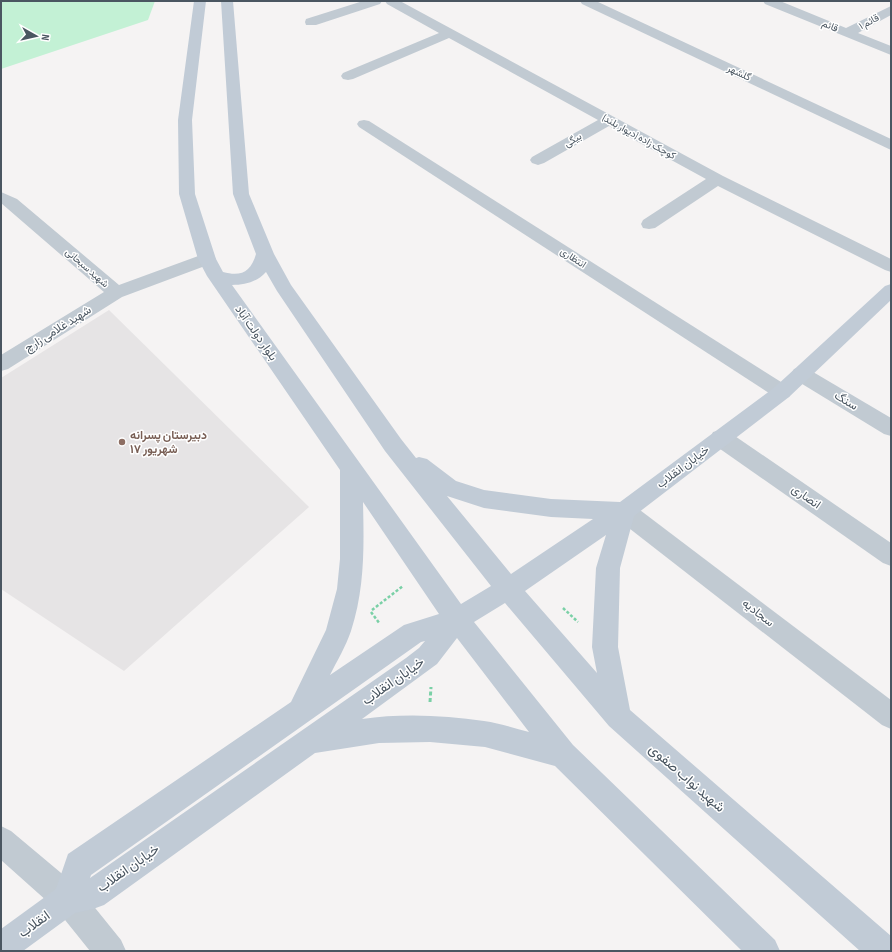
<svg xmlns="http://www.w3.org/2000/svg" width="892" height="952" viewBox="0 0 892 952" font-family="'Sofia Sans Condensed',Vazirmatn,sans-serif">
  <rect width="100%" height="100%" fill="#f5f3f3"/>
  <path fill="#e6e4e5" d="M109,310L309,507L124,671L1,589V378Z"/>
  <path fill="#c3f1d5" d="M1,1H155L148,20L1,69Z"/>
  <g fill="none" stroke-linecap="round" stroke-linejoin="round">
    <g stroke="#7ad0a6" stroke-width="2.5" stroke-dasharray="3 2" stroke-linecap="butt">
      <path d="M563,608L578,622"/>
      <path d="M372,610L403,586"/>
      <path d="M371,612L380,624"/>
    </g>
    <path stroke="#7ad0a6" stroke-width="3" stroke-dasharray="4 2.5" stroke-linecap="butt" d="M430,702L431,687"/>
    <g fill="#c1cad2" fill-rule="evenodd">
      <path d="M363,1H382L380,4L316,25H306L305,22L306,19Z"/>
      <path d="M385,1H400L723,176L891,259V272L885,270L718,186L655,228L649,229L643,228L641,224L643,220L706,179L609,126L544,163L538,165L532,163L530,160L532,157L598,120L449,38L353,79L348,80L343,79L341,76L343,73L439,33L387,4Z"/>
      <path d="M580,1H596L891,139V150L582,4Z"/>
      <path d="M763,1H780L846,28L891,6V15L858,33L891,46V55L765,4Z"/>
      <path d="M364,120L369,121L789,387L792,392L789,397L782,399L775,397L359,127L357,124L359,121Z"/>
      <path d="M1,192L17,199L119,285L201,255L207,253L213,255L216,259L213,263L122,297L8,369L1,371V355L104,292L1,203Z"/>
      <path d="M801,367L808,369L891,418V436L884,434L794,379L791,374L794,369Z"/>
      <path d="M721,430L729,432L891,543V566L883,563L713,444L710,438L713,432Z"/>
      <path d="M624,502L632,504L891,700V729L882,725L616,518L613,511L616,504Z"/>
      <path d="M1,826L11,831L79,888L121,940L126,951H90L57,910L1,860Z"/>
    </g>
    <path fill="#c1cbd6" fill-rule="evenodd" d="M194,1H206L192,120L195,194L216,259L223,272C241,277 251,272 256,254L233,194L221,1H233L249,194L274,254L291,285L401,439L416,458L419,457L427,459L456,481L484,490L551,499L620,502L775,387L885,286L891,284V300L789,397L634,516L620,568L618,647L630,710L891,936V951H860L609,726L505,603L474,622L573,745L775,940L780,951H742L555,766L485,747L430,742L379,743L315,753L104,905L93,909L75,913L23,951H1V929L56,889L68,854L291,702L326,630L337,589L340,559V470L207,276L198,259L179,194L178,120ZM266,272L277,291L385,451L491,586L461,604L232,285C245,285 257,282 266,272ZM447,496L484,508L551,517L593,519L511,574ZM363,502L439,614L404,625L330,675C337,661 346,646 351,631C365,588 364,546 363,502ZM606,535L596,568L592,647L597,673L525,591ZM457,638L529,732C514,728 499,723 484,721C444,715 401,713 362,719L437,664ZM425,641L419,648L406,658L90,878L91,875L421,642Z"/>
  </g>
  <circle fill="#8d6e63" stroke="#fff" stroke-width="1.5" cx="122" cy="442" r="4"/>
  <g text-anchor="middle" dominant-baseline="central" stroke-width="3" stroke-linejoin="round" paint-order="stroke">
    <g font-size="10" fill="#4a5661" stroke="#fff">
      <text transform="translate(869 22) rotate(-28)">قائم ۱</text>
      <text transform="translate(830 26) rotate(22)">قائم</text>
      <text transform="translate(739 73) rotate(25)">گلشهر</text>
      <text transform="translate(639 137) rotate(29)">کوچک زاده (دیوار بلند)</text>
      <text transform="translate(573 140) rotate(-30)">بیگی</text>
      <text transform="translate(573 258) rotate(33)">انتظاری</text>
      <text transform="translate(87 268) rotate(41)">شهید سبحانی</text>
    </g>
    <g font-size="12" fill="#4a5661" stroke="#fff">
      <text transform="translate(58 329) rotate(-32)">شهید غلامی زارچ</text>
      <text transform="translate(256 333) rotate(55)">بلوار دولت آباد</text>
      <text transform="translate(846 401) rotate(31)">سنگ</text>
      <text transform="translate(683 467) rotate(-37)">خیابان انقلاب</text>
      <text transform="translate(806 497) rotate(35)">انصاری</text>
      <text transform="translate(758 613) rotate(38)">سجادیه</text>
    </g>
    <g font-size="12" font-weight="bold" fill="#785e54" stroke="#fff" text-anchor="start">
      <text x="130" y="435">دبیرستان پسرانه<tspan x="130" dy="14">۱۷ شهریور</tspan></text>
    </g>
    <g font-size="14" fill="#4a5661" stroke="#fff">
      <text transform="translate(393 681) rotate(-35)">خیابان انقلاب</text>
      <text transform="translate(687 778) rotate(41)">شهید نواب صفوی</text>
      <text transform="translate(128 868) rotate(-35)">خیابان انقلاب</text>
      <text transform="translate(34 924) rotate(-36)">انقلاب</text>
    </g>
  </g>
  <rect width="892" height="952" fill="none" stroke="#4a5661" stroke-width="4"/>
  <g transform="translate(36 36) rotate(98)" stroke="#ffffff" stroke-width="3" paint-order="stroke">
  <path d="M0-3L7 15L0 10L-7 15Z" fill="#4a5661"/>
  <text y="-6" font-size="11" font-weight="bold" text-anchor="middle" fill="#4a5661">N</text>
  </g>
</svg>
